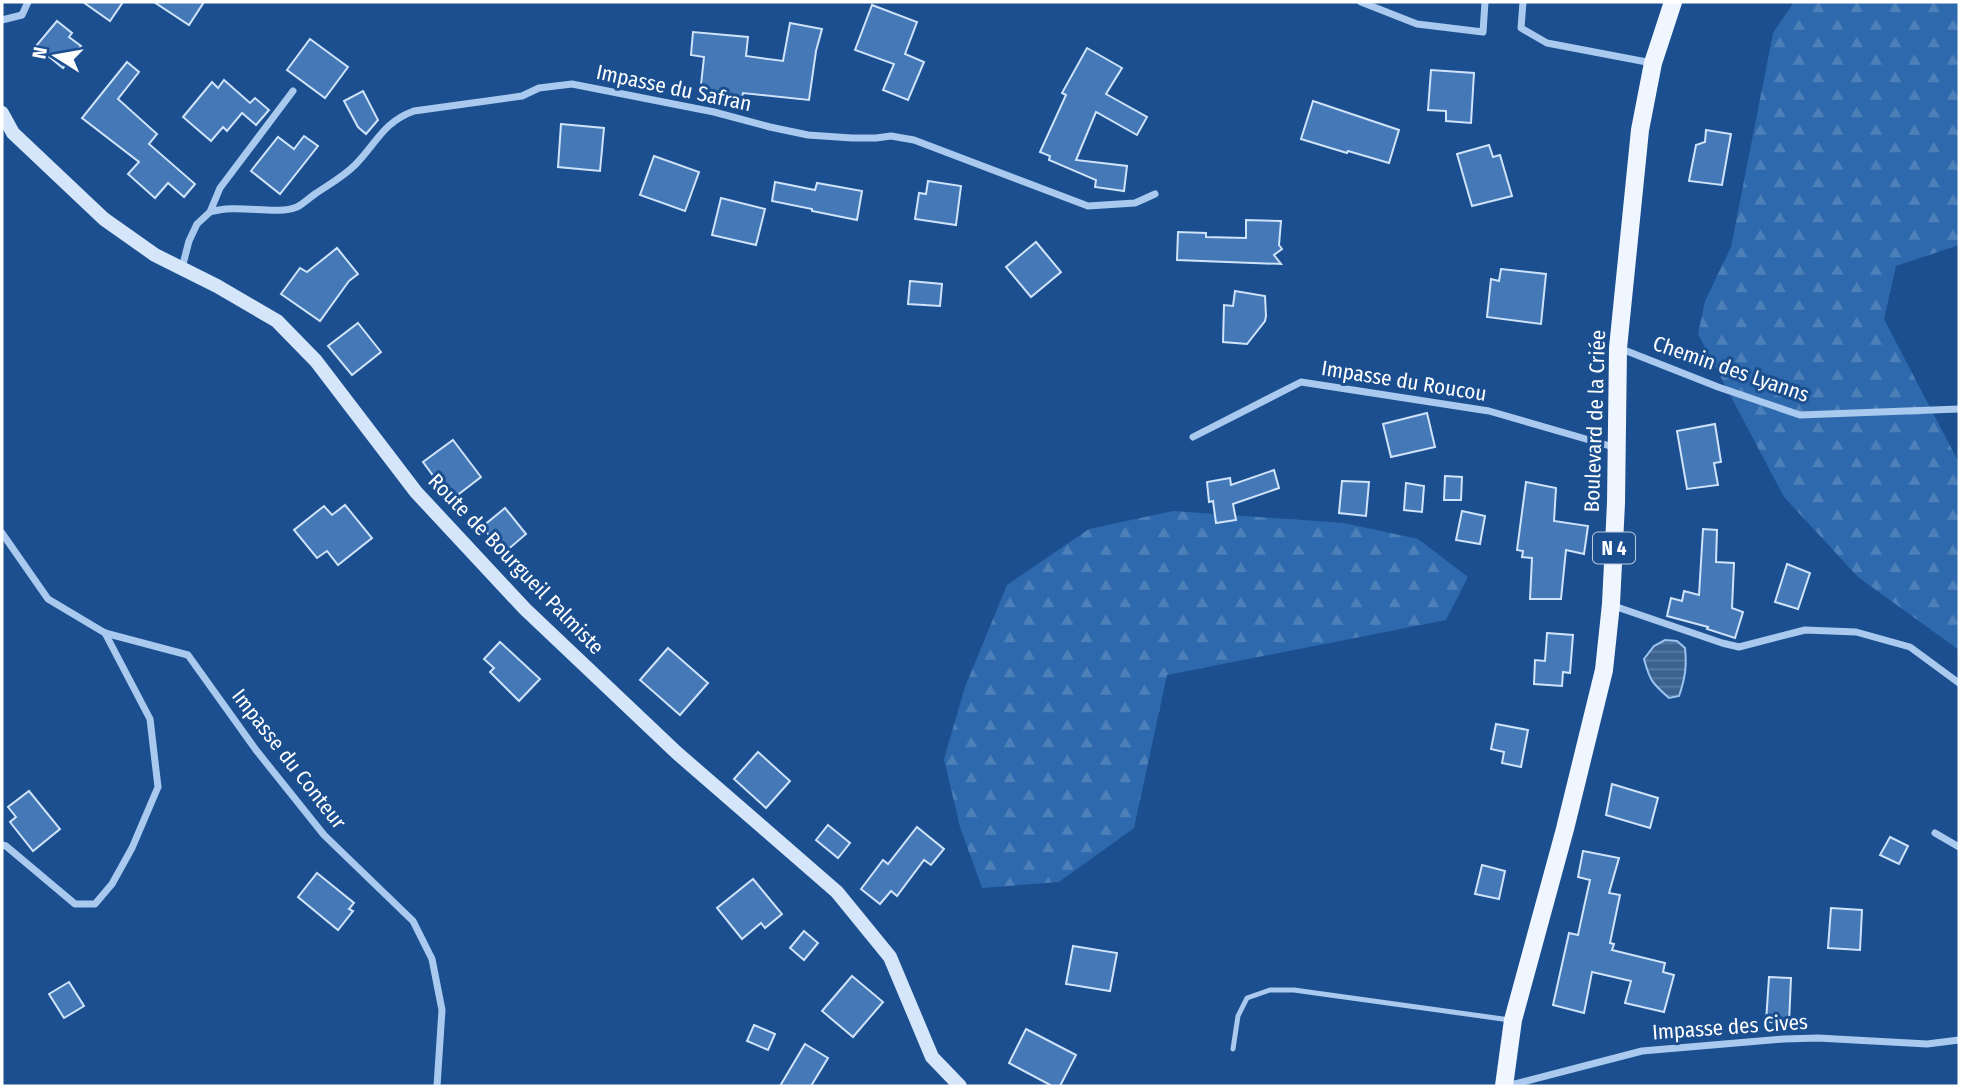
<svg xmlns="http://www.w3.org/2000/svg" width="1961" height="1088" viewBox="0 0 1961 1088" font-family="'Fira Sans Condensed',sans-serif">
  <defs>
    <pattern id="forest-firs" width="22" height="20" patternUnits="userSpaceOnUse" patternTransform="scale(1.75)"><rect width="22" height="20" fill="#2e69ad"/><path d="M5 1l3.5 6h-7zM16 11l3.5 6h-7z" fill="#4d80b9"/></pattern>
    <pattern id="water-rules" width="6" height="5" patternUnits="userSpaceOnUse" patternTransform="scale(1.75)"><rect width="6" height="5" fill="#3c6290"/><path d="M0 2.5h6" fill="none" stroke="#597aa1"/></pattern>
  </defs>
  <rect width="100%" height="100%" fill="#1b4f8f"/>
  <g fill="url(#forest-firs)">
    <path d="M1794,2H1959V245L1896,266L1884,319L1959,463V650L1858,577L1784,497L1698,334L1705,301L1731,247L1773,33Z"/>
    <path d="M1173,511L1344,523L1418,539L1468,577L1446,620L1167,675L1134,828L1059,882L982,888L960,827L944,759L965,687L1007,585L1089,529Z"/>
  </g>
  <path fill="url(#water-rules)" stroke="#9cc4f0" stroke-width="2" d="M1665,640L1677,641L1685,648C1687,666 1685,679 1679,696L1669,698C1652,683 1650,681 1644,659L1654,646Z"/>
  <g fill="#4478b7" stroke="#cfe3fa" stroke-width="2">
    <path d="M83,2H123L110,21Z"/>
    <path d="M154,2H204L189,25Z"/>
    <path d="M872,5L917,22L905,54L924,62L908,100L883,90L894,64L855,50Z"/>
    <path d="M57,21L72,33L69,37L81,46L63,68L36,46Z"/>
    <path d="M790,23L822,29L816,51L809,100L743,93L742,98L700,94L704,57L691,55L693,32L748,37L746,56L783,61Z"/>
    <path d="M310,39L348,67L325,98L287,70Z"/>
    <path d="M1087,48L1122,68L1106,94L1147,117L1137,135L1096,112L1076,160L1127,166L1124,191L1095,187L1096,180L1049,160L1050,156L1040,152L1066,95L1062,93Z"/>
    <path d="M127,62L139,72L118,99L157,134L149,144L195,184L184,197L168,183L155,198L128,174L139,162L82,118Z"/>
    <path d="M1431,70L1474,73L1471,123L1446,121V111L1428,110Z"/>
    <path d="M224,80L250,103L255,98L269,110L256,125L242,113L227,131L223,127L211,141L183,117L212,82L218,88Z"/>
    <path d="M363,91L378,120L366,134L358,127L344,101Z"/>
    <path d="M1313,101L1399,130L1389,163L1348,151L1347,153L1301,139Z"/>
    <path d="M561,124L604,128L600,171L558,167Z"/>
    <path d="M1706,130L1731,134L1722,185L1689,181L1696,145L1705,142Z"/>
    <path d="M304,136L318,146L280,194L251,171L278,137L294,149Z"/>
    <path d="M1489,145L1493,157L1500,155L1512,196L1472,206L1457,154Z"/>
    <path d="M654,156L699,172L685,211L640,195Z"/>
    <path d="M928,181L961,186L956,225L915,219L919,193L926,194Z"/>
    <path d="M775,182L815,190L817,183L862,191L857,220L812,211V209L772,201Z"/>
    <path d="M721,198L765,209L756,245L712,235Z"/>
    <path d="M1246,220L1281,221L1279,245L1282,249L1274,255L1281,264L1177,260L1178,232L1206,233V237L1246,238Z"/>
    <path d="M1036,242L1061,272L1031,297L1006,267Z"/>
    <path d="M337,248L358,274L349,281L320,321L281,294L300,268L307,272Z"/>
    <path d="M1501,269L1546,274L1541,324L1487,317L1491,279L1499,281Z"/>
    <path d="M910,281L942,284L940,306L908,304Z"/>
    <path d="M1235,291L1265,296L1266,316L1265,321L1247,344L1223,342L1224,305L1233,306Z"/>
    <path d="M358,323L381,352L352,375L328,346Z"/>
    <path d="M1427,413L1435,447L1391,457L1383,424Z"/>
    <path d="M1715,424L1721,462L1714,463L1718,485L1687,489L1677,431Z"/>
    <path d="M453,440L481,477L451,500L423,462Z"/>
    <path d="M1274,470L1279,488L1233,504L1236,520L1216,523L1213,501L1209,502L1207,482L1230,478L1231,485Z"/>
    <path d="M1445,476L1462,477L1461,500H1444Z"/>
    <path d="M1342,481L1369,482L1366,516L1339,513Z"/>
    <path d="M1526,482L1556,488L1554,521L1588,526L1584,554L1566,550L1561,599H1530L1532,558L1522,557L1523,551L1517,550Z"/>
    <path d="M1406,483L1424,486L1422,512L1404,510Z"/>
    <path d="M345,505L372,538L338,565L327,551L317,558L294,530L324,506L332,515Z"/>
    <path d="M505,508L526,534L504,553L482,527Z"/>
    <path d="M1462,511L1485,516L1480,544L1456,540Z"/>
    <path d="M1703,529L1717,530L1716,562L1734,563L1732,608L1743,612L1735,638L1707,629L1708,627L1667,616L1671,598L1682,601L1684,591L1699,595Z"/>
    <path d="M1787,564L1810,573L1798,609L1775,602Z"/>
    <path d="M1547,633L1573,635L1570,673L1563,672L1562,686L1534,684L1535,660L1545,661Z"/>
    <path d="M500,642L540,679L519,701L490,672L494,668L484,659Z"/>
    <path d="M668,648L708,683L680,715L640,680Z"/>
    <path d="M1496,724L1528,730L1521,767L1502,763L1504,752L1491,749Z"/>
    <path d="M758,752L790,781L766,808L734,779Z"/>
    <path d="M1612,784L1658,798L1650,828L1606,815Z"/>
    <path d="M29,791L60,829L33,851L10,822L16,817L8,807Z"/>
    <path d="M828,825L850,843L838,858L816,840Z"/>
    <path d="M917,827L944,849L931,865L924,860L897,896L891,891L880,904L861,889L883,860L888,864Z"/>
    <path d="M1890,837L1908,846L1899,864L1880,855Z"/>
    <path d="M1583,851L1619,858L1609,893L1620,895L1610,943L1614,944L1612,950L1665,963L1663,972L1674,975L1664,1012L1625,1003L1631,981L1592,972L1584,1013L1553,1005L1569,933L1578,935L1584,907L1590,880L1578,877Z"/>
    <path d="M1482,865L1505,871L1499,899L1475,894Z"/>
    <path d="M317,873L354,903L349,909L353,911L338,930L298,897Z"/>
    <path d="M753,879L782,914L765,928L761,923L742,939L717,908Z"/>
    <path d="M1831,908L1862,910L1860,950L1828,948Z"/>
    <path d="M804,931L818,943L804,960L790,948Z"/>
    <path d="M1073,946L1117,953L1110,991L1066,984Z"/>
    <path d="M852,976L883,1002L853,1037L822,1011Z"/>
    <path d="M1769,977L1791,978L1789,1023L1766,1022Z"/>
    <path d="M69,982L84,1006L64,1018L49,994Z"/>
    <path d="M754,1025L775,1034L768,1050L747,1041Z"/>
    <path d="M1026,1029L1076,1055L1060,1086H1052L1009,1063Z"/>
    <path d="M805,1044L828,1058L811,1086H780Z"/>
  </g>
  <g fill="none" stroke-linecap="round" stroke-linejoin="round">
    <path stroke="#a9c9ee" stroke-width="5" d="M1233,1049L1238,1016L1247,998L1270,990H1294L1510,1020"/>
    <g stroke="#a9c9ee" stroke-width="7">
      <path d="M1361,2L1417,24L1483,32L1485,2"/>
      <path d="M1523,2L1521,28L1547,43L1652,63"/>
      <path d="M2,20L22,15L28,2"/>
      <path d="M210,212C238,203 275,216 297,207C303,204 309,198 315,194C328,185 343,177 355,165C376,144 383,122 414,111L522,96L539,88L572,84L714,112L770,127L808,135L852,138H876L891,136L914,140L1088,206L1135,203L1155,194"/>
      <path d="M182,268L189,241L197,224L210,212L220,188L293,91"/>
      <path d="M1619,348L1718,387L1800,415L1959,409"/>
      <path d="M1193,437L1301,382L1489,411L1617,448"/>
      <path d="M2,533L48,599L105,633L188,655L256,750L324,835L413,921L432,959L442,1010L437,1086"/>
      <path d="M1611,605L1722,643L1739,647L1805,630L1856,632L1910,647L1959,683"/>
      <path d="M1935,833L1959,847"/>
      <path d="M2,845L6,846L75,904H95L112,884L132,848L158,787L150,719L105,633"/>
      <path d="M1507,1086L1642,1051L1784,1039L1818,1038L1927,1044L1959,1040"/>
    </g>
    <path stroke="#d6e6fa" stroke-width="14" d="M2,113L13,133L104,219L155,255L217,286L277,321L316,361L416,492L525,609L677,753L837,892L890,957L932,1057L960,1086"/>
    <path stroke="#f0f6ff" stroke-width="18" d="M1504,1086L1513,1020L1565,829L1604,670L1611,604L1616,503L1618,348L1640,130L1653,63L1673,2"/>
  </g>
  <g text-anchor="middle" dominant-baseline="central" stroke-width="6" stroke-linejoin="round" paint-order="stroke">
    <rect fill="#1b4f8f" stroke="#bbcadd" stroke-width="2" x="1593" y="532.5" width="42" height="31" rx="5"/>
    <g font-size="19" font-weight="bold" fill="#fff">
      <text x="1614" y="548">N 4</text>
    </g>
    <g font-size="21" fill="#fff" stroke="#1b4f8f">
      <text transform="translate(674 88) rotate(12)">Impasse du Safran</text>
      <text transform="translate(1731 369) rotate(19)">Chemin des Lyanns</text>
      <text transform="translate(1404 381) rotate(9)">Impasse du Roucou</text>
      <text transform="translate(1595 421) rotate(-88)">Boulevard de la Criée</text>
      <text transform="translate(516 564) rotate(46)">Route de Bourgueil Palmiste</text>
      <text transform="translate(289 759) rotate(52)">Impasse du Conteur</text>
      <text transform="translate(1730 1027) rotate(-4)">Impasse des Cives</text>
    </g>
  </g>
  <rect width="1961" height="1088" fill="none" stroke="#ffffff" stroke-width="7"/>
  <g transform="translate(56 56) rotate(281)" stroke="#1b4f8f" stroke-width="5" paint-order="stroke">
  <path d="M0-5L12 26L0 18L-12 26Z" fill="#ffffff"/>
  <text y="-10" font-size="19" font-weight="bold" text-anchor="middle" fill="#ffffff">N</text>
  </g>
</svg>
